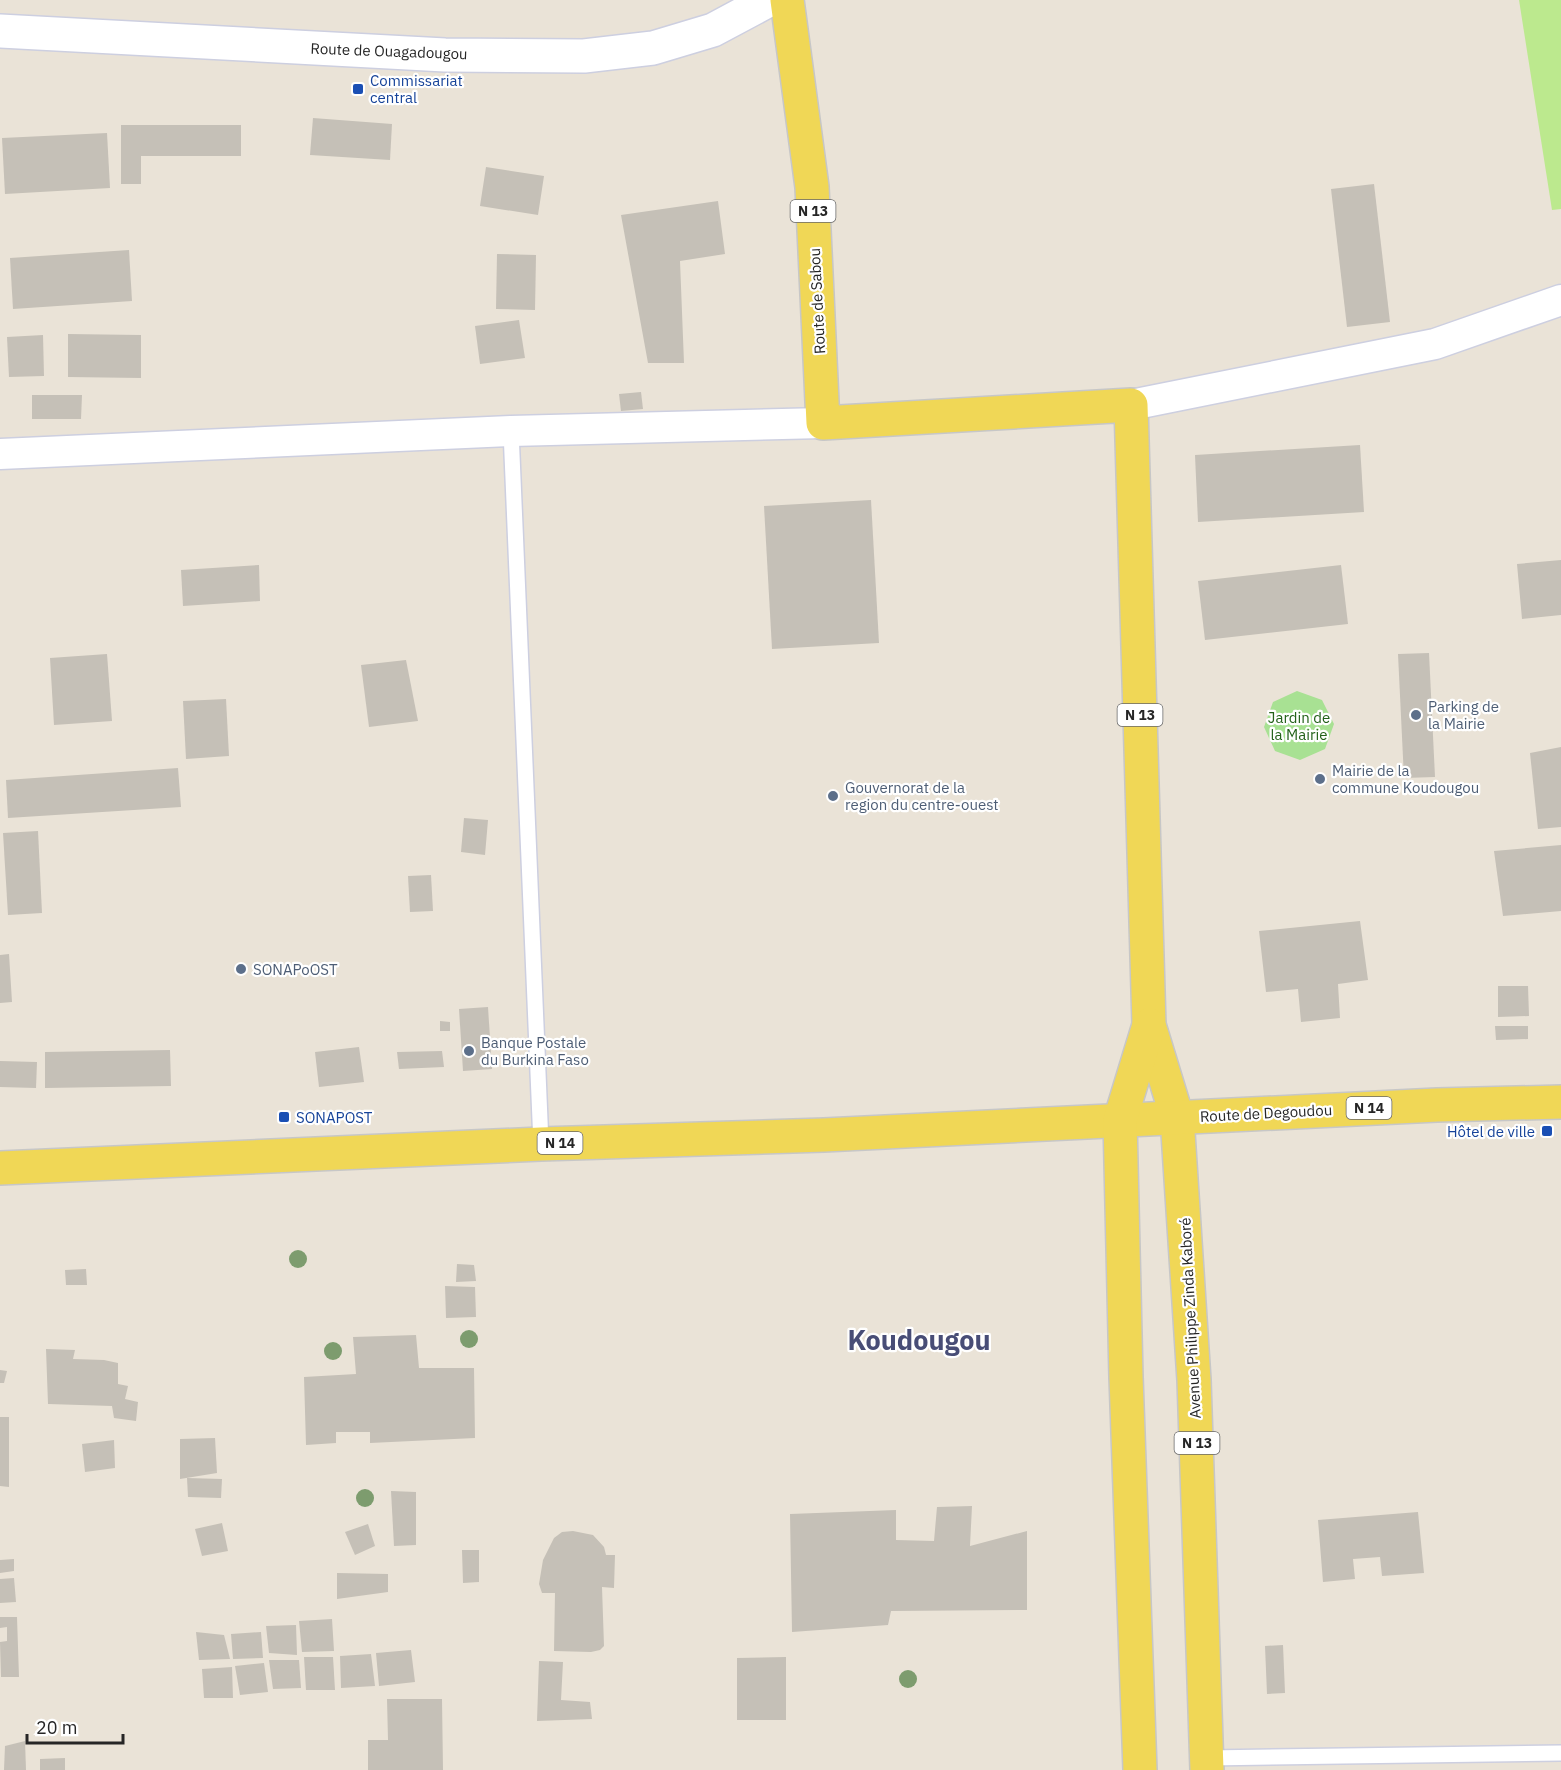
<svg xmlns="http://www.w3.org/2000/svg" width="1561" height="1770" viewBox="0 0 1561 1770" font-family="'IBM Plex Sans',sans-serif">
  <rect width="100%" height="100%" fill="#eae3d7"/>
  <path fill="#a8e193" d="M1297,691L1322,700L1334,724L1325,749L1300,760L1275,751L1264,727L1273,702Z"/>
  <path fill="#bce98e" d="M1519,0H1561V209L1552,210Z"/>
  <g fill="#c5c0b7">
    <path d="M313,118L392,124L390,160L310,155Z"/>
    <path d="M121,125H241V156H141V184H121Z"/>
    <path d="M107,133L110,188L5,194L2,138Z"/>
    <path d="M486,167L544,176L538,215L480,206Z"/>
    <path d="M1374,184L1390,322L1347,327L1331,189Z"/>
    <path d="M718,201L725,254L680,261L684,363H648L621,215Z"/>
    <path d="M129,250L132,301L13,309L10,258Z"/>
    <path d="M497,254L536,255L535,310L496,309Z"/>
    <path d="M519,320L525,358L480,364L475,326Z"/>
    <path d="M68,334L141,335V378L68,377Z"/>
    <path d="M43,335L44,376L9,377L7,337Z"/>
    <path d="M641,392L643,409L621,411L619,394Z"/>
    <path d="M32,395H82L81,419H32Z"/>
    <path d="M1360,445L1364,512L1198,522L1195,455Z"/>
    <path d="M871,500L879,643L772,649L764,506Z"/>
    <path d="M1561,560V615L1522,619L1517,564Z"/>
    <path d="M259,565L260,601L183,606L181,570Z"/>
    <path d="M1341,565L1348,624L1205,640L1198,581Z"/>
    <path d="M1429,653L1435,777L1404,778L1398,654Z"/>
    <path d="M107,654L112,721L54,725L50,658Z"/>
    <path d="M406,660L418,721L369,727L361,665Z"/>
    <path d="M226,699L229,756L186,759L183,701Z"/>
    <path d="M1561,747V827L1538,829L1530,753Z"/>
    <path d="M178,768L181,807L8,818L6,780Z"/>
    <path d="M464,818L488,820L485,855L461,852Z"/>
    <path d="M38,831L42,913L8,915L3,833Z"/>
    <path d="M1561,845V911L1503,916L1494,851Z"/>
    <path d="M431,875L433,911L410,912L408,876Z"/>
    <path d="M1360,921L1368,980L1338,984L1340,1018L1301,1022L1298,989L1266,992L1259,931Z"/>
    <path d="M9,954L12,1002L0,1003V955Z"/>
    <path d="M1498,986H1528L1529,1016L1498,1017Z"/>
    <path d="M488,1007L492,1069L463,1071L459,1009Z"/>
    <path d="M440,1021L450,1022V1031H440Z"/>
    <path d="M1495,1026H1528V1039L1496,1040Z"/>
    <path d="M359,1047L364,1082L319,1087L315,1052Z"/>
    <path d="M170,1050L171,1086L45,1088V1052Z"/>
    <path d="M442,1051L444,1067L399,1069L397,1052Z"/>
    <path d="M0,1061L37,1062L36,1088L0,1087Z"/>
    <path d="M457,1264L474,1265L476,1281L456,1282Z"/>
    <path d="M86,1269L87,1285H66L65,1270Z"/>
    <path d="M445,1286L475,1287L476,1317L446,1318Z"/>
    <path d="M416,1335L419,1368H474L475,1438L370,1443V1432H336V1443L306,1445L304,1377L356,1374L353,1337Z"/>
    <path d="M46,1349L75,1350L73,1359L104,1360L118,1363V1384L128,1386L125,1399L138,1402L136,1421L114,1418L112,1406L48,1404Z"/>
    <path d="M0,1370L7,1371L4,1383H0Z"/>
    <path d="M0,1417H9V1487L0,1486Z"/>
    <path d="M215,1438L217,1473L180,1479V1439Z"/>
    <path d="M114,1440L115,1468L85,1472L82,1444Z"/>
    <path d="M187,1478L222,1479L221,1498L188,1497Z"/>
    <path d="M391,1491L416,1492V1545L394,1546Z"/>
    <path d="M972,1506L970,1546L1027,1531V1610L891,1611L888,1625L792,1632L790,1514L896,1510V1540L934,1541L937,1507Z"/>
    <path d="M1418,1512L1424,1573L1382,1576L1380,1557L1353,1559L1355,1579L1323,1582L1318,1520Z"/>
    <path d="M222,1523L228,1551L202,1556L195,1529Z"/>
    <path d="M368,1524L375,1546L355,1555L345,1532Z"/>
    <path d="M573,1531L593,1535L604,1547L606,1555H615L614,1588L602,1587L604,1646L600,1650L591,1652L554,1651L555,1593H542L539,1584L543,1560L554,1538L562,1532Z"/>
    <path d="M462,1550H479V1582L463,1583Z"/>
    <path d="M14,1559V1571L0,1573V1560Z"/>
    <path d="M337,1573L388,1574V1592L337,1599Z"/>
    <path d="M14,1578L16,1602L0,1603V1579Z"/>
    <path d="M0,1617H17L19,1677H1L0,1642L7,1641V1627L0,1628Z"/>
    <path d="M332,1619L334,1651L302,1652L299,1621Z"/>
    <path d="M296,1625L297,1655L269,1653L266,1626Z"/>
    <path d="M196,1632L224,1635L230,1659L199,1660Z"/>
    <path d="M261,1632L263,1658L233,1659L231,1634Z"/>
    <path d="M1283,1645L1285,1693L1267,1694L1265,1646Z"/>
    <path d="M411,1650L415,1682L379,1686L376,1653Z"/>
    <path d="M371,1654L375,1686L341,1688L340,1656Z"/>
    <path d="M304,1657H333L335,1690H306Z"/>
    <path d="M786,1657V1720H737V1658Z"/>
    <path d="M269,1660H299L301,1688L273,1689Z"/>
    <path d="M539,1661L563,1662L561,1700L590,1702L592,1719L537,1721Z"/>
    <path d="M264,1663L268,1692L240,1695L235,1666Z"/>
    <path d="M232,1667L233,1698H204L202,1669Z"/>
    <path d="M387,1699H442L443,1770H368V1740H388Z"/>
    <path d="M25,1741L26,1770H4L5,1746Z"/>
    <path d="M65,1758V1770H40V1759Z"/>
  </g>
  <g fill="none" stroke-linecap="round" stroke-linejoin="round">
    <g stroke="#cdcfe0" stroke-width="18">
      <g id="lane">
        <path d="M511,431L541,1144"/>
        <path d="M1207,1758L1561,1753"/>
      </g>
    </g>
    <g stroke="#cdcfe0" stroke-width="33">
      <g id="street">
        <path d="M1131,405L1435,344L1561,300"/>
        <path d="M0,454L511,431L823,423"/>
      </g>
    </g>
    <g stroke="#cdcfe0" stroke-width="36">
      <path id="secondary" d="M0,31L445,55L584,56L653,48L713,30L769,0"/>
    </g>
    <g stroke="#c7c7c7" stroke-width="36">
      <g id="primary">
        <path d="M787,0L812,187L823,423L1131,405L1149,1025L1177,1117L1194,1380L1207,1770"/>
        <path d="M0,1168L541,1144L824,1135L1437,1105L1561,1102"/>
        <path d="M1140,1770L1126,1377L1120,1120L1149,1025"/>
      </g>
    </g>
    <use href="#lane" stroke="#fff" stroke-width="15"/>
    <use href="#street" stroke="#fff" stroke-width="30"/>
    <use href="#secondary" stroke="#fff" stroke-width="33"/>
    <use href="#primary" stroke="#f0d756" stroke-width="33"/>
  </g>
  <g fill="#7d9c6e">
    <circle cx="298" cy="1259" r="9"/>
    <circle cx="469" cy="1339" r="9"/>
    <circle cx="333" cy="1351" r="9"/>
    <circle cx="365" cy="1498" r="9"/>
    <circle cx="908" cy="1679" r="9"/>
  </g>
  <g fill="#1a4fb4" stroke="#fff" stroke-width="2">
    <rect x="352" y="83" width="12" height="12" rx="3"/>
    <rect x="278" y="1111" width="12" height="12" rx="3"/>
    <rect x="1541" y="1125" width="12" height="12" rx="3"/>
  </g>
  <g fill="#5c6f8a" stroke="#fff" stroke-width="2">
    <circle cx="1416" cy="715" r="6"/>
    <circle cx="1320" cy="779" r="6"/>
    <circle cx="833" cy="796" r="6"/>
    <circle cx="241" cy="969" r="6"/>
    <circle cx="469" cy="1051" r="6"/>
  </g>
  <g text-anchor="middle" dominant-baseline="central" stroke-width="4.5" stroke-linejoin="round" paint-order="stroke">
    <g fill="#fff" stroke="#676767" stroke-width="1.5">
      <rect x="790.5" y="200" width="45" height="22" rx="4.5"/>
      <rect x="1117.5" y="704" width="45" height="22" rx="4.5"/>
      <rect x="1346.5" y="1097" width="45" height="22" rx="4.5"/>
      <rect x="537.5" y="1132" width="45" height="22" rx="4.5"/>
      <rect x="1174.5" y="1432" width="45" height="22" rx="4.5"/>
    </g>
    <g font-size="14" font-weight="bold" fill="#262626">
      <text x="813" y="211">N 13</text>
      <text x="1140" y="715">N 13</text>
      <text x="1369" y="1108">N 14</text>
      <text x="560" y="1143">N 14</text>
      <text x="1197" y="1443">N 13</text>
    </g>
    <g font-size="15" fill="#262626" stroke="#fff">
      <text transform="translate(389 51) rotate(2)">Route de Ouagadougou</text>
      <text transform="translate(817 301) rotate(-93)">Route de Sabou</text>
      <text transform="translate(1266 1113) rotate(-3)">Route de Degoudou</text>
      <text transform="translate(1190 1318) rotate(-93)">Avenue Philippe Zinda Kaboré</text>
    </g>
    <g font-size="15" fill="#164399" stroke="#fff" text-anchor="start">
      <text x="370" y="80">Commissariat<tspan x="370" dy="17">central</tspan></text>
      <text x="296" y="1117">SONAPOST</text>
      <text x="1535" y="1131" text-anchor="end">Hôtel de ville</text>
    </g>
    <g font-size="15" fill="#4e5e75" stroke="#fff" text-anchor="start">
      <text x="1428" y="706">Parking de<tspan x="1428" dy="17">la Mairie</tspan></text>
      <text x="1332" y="770">Mairie de la<tspan x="1332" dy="17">commune Koudougou</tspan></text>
      <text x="845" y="787">Gouvernorat de la<tspan x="845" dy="17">region du centre-ouest</tspan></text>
      <text x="253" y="969">SONAPoOST</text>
      <text x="481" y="1042">Banque Postale<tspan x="481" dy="17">du Burkina Faso</tspan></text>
    </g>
    <g font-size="15" fill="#236119" stroke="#fff">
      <text x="1299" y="717">Jardin de<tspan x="1299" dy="17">la Mairie</tspan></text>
    </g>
    <g font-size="27" font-weight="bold" fill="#484d76" stroke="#fff">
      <text x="919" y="1339">Koudougou</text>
    </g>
  </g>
  <path d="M27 1734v9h96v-9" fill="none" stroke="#262626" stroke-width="3"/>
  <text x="36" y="1734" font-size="18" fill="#262626" stroke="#ffffff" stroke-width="4.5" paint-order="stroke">20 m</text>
</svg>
